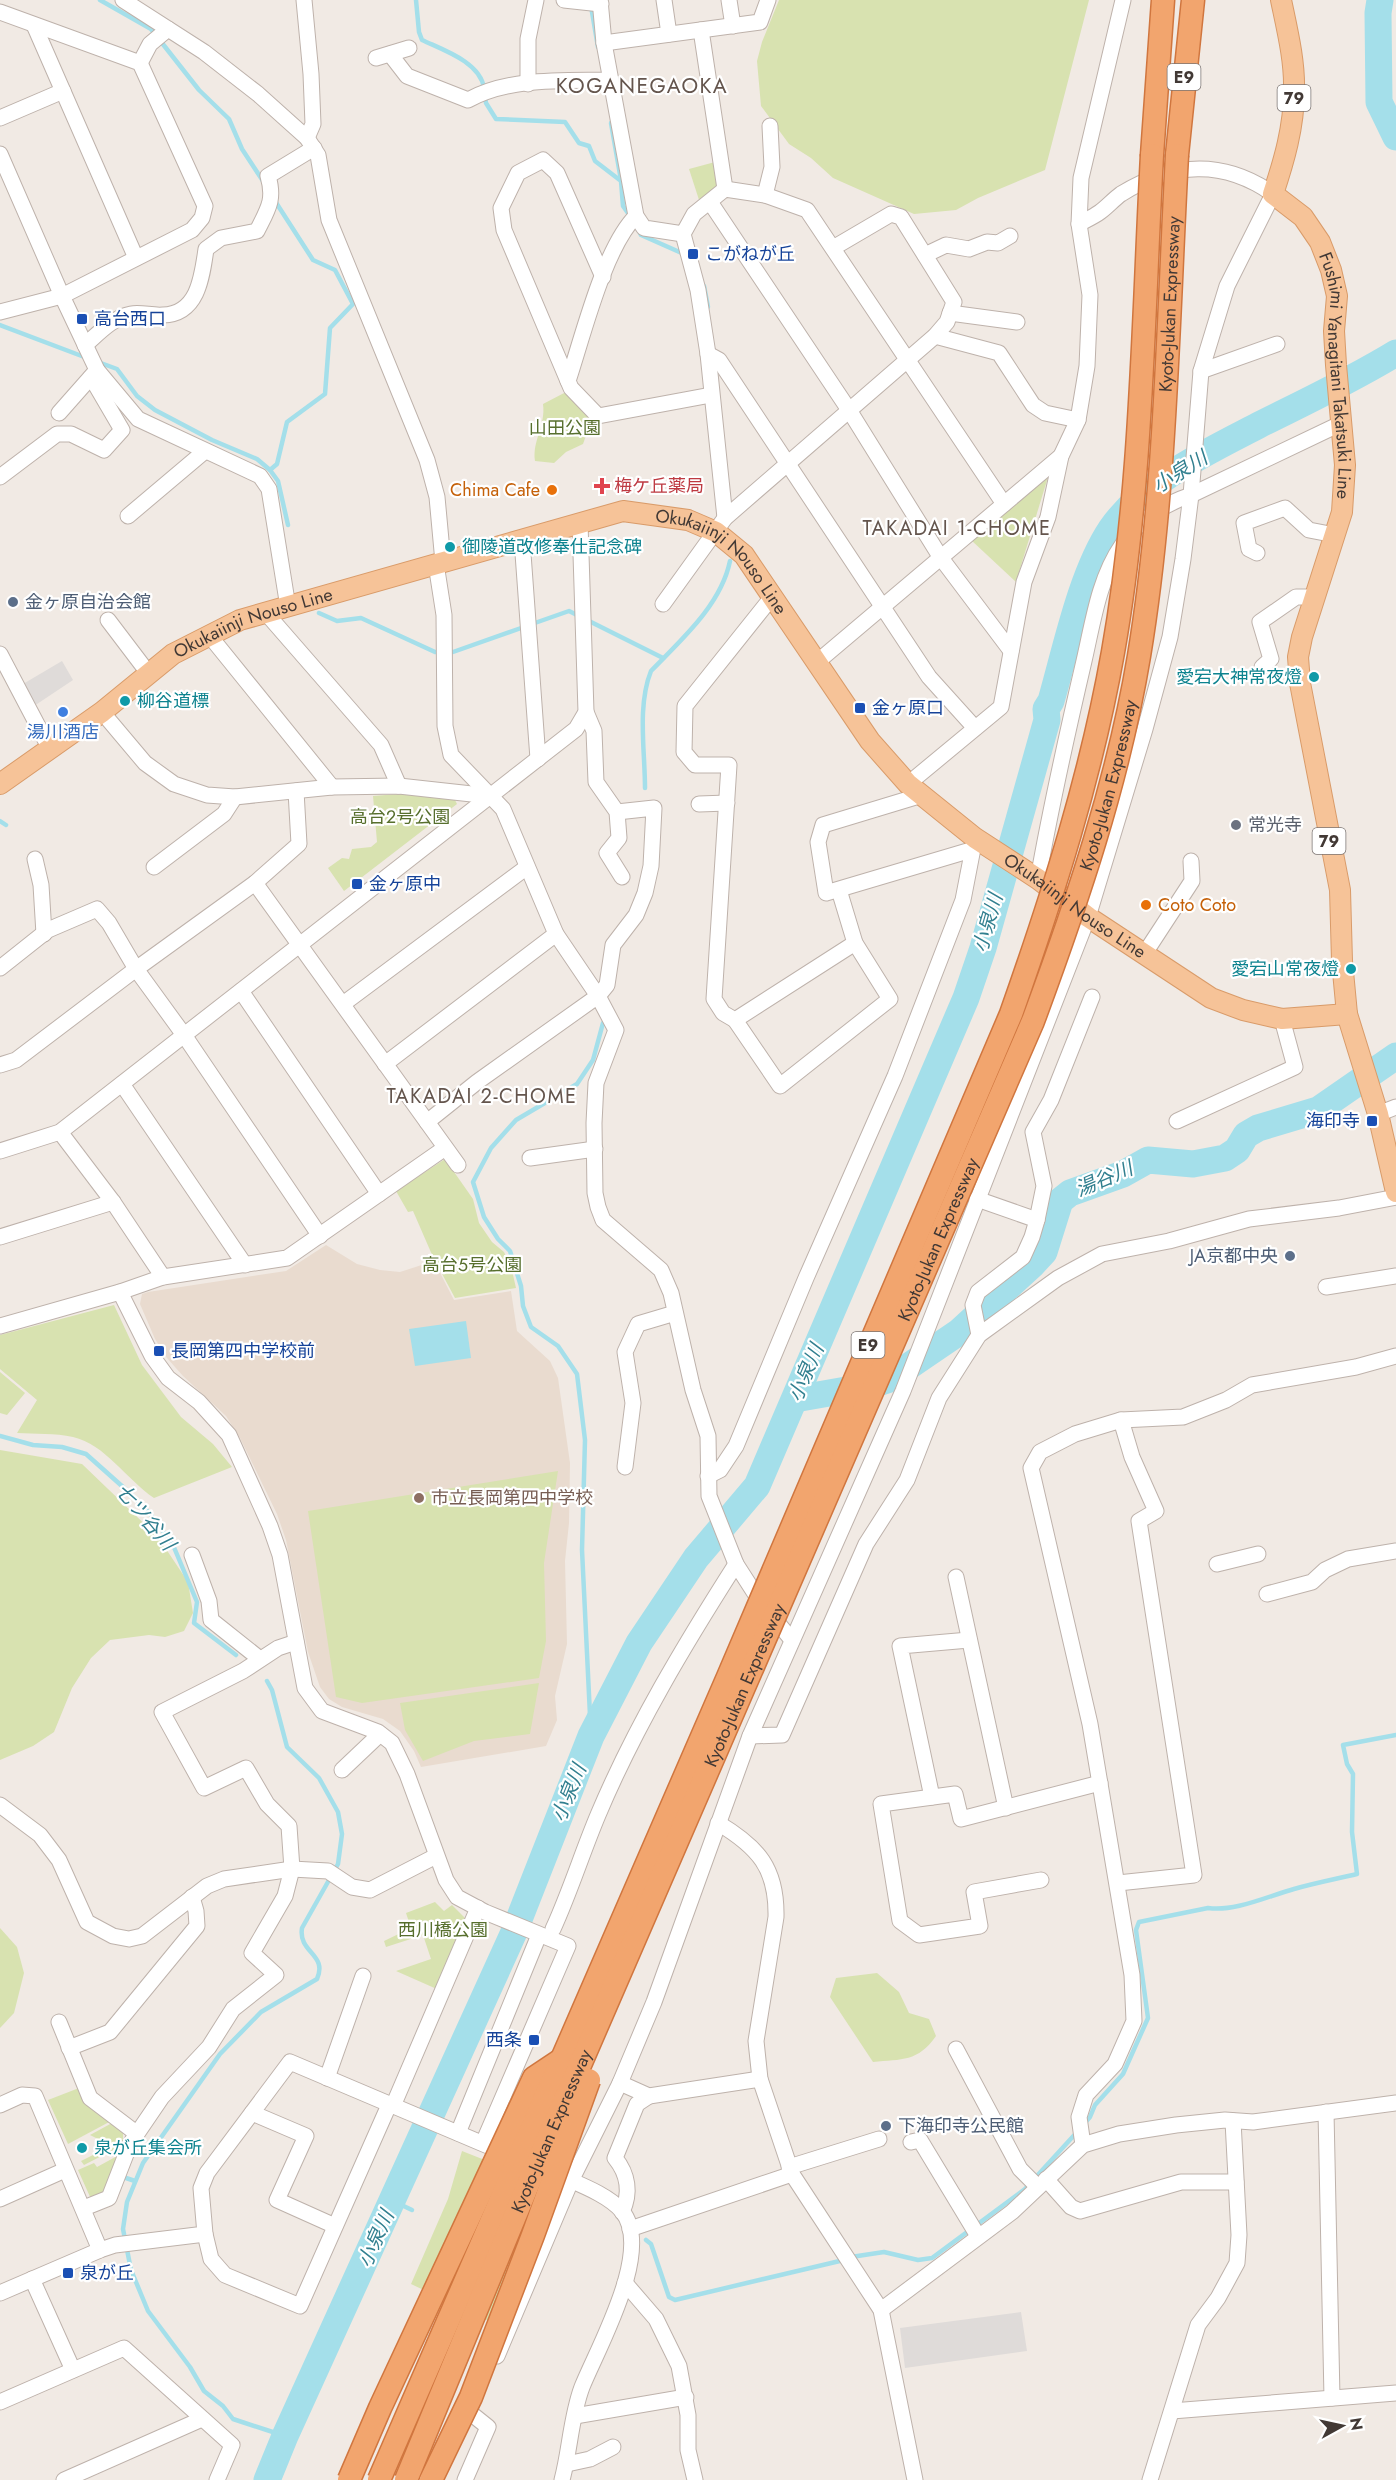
<svg xmlns="http://www.w3.org/2000/svg" width="1396" height="2480" viewBox="0 0 1396 2480" font-family="Jost,'Noto Sans JP',sans-serif">
  <rect width="100%" height="100%" fill="#f1eae4"/>
  <path fill="#e9dbcf" d="M326,1245L357,1264L380,1270L400,1272L434,1261L454,1300L511,1291L517,1331L550,1361L558,1378L570,1463L569,1523L565,1561L567,1644L555,1696L557,1720L546,1746L421,1767L414,1751L400,1731L383,1719L342,1707L329,1699L320,1687L308,1652L286,1540L277,1514L240,1438L226,1416L183,1376L167,1358L155,1339L140,1304L142,1294L148,1292L286,1271Z"/>
  <g fill="#d8e2b0">
    <path d="M779,0H1089L1045,170L978,198L956,210L914,214L833,178L811,158L789,144L761,106L757,61L762,42Z"/>
    <path d="M715,162L717,187L700,203L689,169Z"/>
    <path d="M566,392L592,419L583,444L566,452L554,463L535,461C532,441 546,425 543,404Z"/>
    <path d="M1048,477L1016,582L971,540Z"/>
    <path d="M423,792H451L457,804L344,891L328,868L342,858L349,859L352,849L371,847L377,842L373,796Z"/>
    <path d="M445,1159L473,1199L479,1223L492,1242L504,1252L511,1266L516,1288L455,1298L433,1257L413,1211L408,1212L396,1191Z"/>
    <path d="M114,1305L142,1365L181,1417L213,1444L232,1467L154,1498C127,1480 105,1444 73,1437C55,1433 35,1434 17,1433L37,1400L0,1369V1335Z"/>
    <path d="M0,1372L25,1393L7,1415L0,1413Z"/>
    <path d="M0,1450L82,1464L158,1537L188,1582L193,1613L184,1631L165,1637L149,1635L110,1640L91,1658L72,1688L54,1732L33,1746L0,1760Z"/>
    <path d="M558,1471L544,1563L546,1641L539,1678L362,1703L336,1697L308,1511Z"/>
    <path d="M539,1683L530,1734L474,1741L423,1761L405,1730L400,1703Z"/>
    <path d="M435,1902L444,1911L452,1905L468,1921L439,1990L396,1971L431,1959L423,1935L386,1947L384,1941L411,1928L406,1913Z"/>
    <path d="M0,1928L17,1947L24,1973L14,2013L0,2028Z"/>
    <path d="M877,1973L899,1992L909,2013L929,2019L936,2036C918,2062 902,2059 873,2062L830,1997L836,1978Z"/>
    <path d="M79,2088L111,2121L68,2144L48,2100Z"/>
    <path d="M112,2123L123,2133V2145L84,2165L81,2161L99,2152L98,2139L90,2135Z"/>
    <path d="M462,2151L545,2184L497,2325L411,2284L448,2199Z"/>
    <path d="M119,2155L103,2194L91,2199L78,2170L94,2163L97,2167Z"/>
  </g>
  <g fill="#dfdbd9">
    <path d="M62,661L73,680L34,706L23,684Z"/>
    <path d="M1021,2312L1027,2351L905,2368L900,2328Z"/>
  </g>
  <path fill="#a4dfea" d="M466,1321L471,1358L415,1366L409,1329Z"/>
  <g fill="none" stroke-linecap="round" stroke-linejoin="round">
    <g stroke="#a4dfea" stroke-width="4.5">
      <path d="M100,0L151,29L199,90L229,119L242,149L263,181"/>
      <path d="M416,0L419,32L422,40C443,50 480,62 484,88"/>
      <path d="M591,6L598,47"/>
      <path d="M485,97L486,103L496,119L565,122L579,143L589,146L595,161L621,181L623,206L630,216"/>
      <path d="M611,123L621,180"/>
      <path d="M639,231L641,235L684,254"/>
      <path d="M704,286L708,307"/>
      <path d="M0,325L87,358"/>
      <path d="M98,362L117,369L137,396L155,410L212,440L257,459L270,470L278,481L288,525"/>
      <path d="M270,470L277,464L287,422L325,394L330,328L353,304L335,270L313,260L275,201"/>
      <path d="M319,613L337,621L361,618L435,652H453L524,627"/>
      <path d="M532,624L569,611L663,658"/>
      <path d="M645,788C645,751 637,706 651,671C681,640 721,605 730,561"/>
      <path d="M0,821L6,825"/>
      <path d="M0,1436L33,1445L62,1447L86,1454L132,1495L151,1515L173,1545L197,1602L194,1623L236,1655"/>
      <path d="M267,1681L272,1690L287,1747L319,1778L338,1812L342,1834L338,1864L302,1928C298,1953 328,1954 317,1979L261,2012L220,2054L143,2163L127,2202L123,2229L131,2270L148,2311L190,2367L204,2391L223,2406L233,2419L285,2436"/>
      <path d="M591,1736L582,1550L585,1440L577,1374L558,1346L531,1327L523,1306L521,1286L510,1251L498,1239L484,1217L473,1182L491,1148L516,1120L577,1084L593,1060L603,1023"/>
      <path d="M1083,2125L1090,2117L1095,2105L1123,2074L1148,2018L1136,1930L1139,1922L1208,1908C1235,1912 1268,1896 1294,1889C1315,1883 1336,1879 1357,1874L1352,1832L1353,1774L1347,1764L1343,1745L1396,1735"/>
      <path d="M126,2178L135,2181"/>
      <path d="M391,2200L412,2210"/>
      <path d="M646,2240L651,2244L669,2297L675,2300L844,2260"/>
      <path d="M851,2257L884,2252L918,2260L932,2258L1025,2189L1078,2131"/>
    </g>
    <g stroke="#a4dfea" stroke-width="27">
      <path d="M1380,0L1378,13L1379,102L1396,137"/>
      <path d="M795,1399L869,1386L890,1379L959,1332L1032,1265L1044,1252L1060,1201L1070,1193L1123,1174L1148,1160L1193,1164L1225,1158L1237,1150L1246,1135L1258,1128L1318,1110L1396,1056"/>
      <path d="M267,2480L285,2436L514,1932L591,1736L639,1643L696,1558L757,1486L966,998L983,948L1047,720L1046,709L1051,701C1066,649 1081,574 1111,529C1144,481 1209,451 1259,425C1305,402 1352,380 1396,353"/>
    </g>
    <g stroke="#beb2ab" stroke-width="17">
      <g id="minor">
        <path d="M123,0L204,52L258,94L307,138L318,155L329,220L427,460L437,497L443,562"/>
        <path d="M304,0L311,74L313,124L307,138"/>
        <path d="M564,0L601,4"/>
        <path d="M600,0L604,43L636,216L644,228L683,234"/>
        <path d="M664,0L669,34"/>
        <path d="M729,0L733,26"/>
        <path d="M0,12L140,63L205,206L202,218L192,230L62,296L0,312"/>
        <path d="M34,25L136,258"/>
        <path d="M701,30L725,189"/>
        <path d="M604,43L760,22L768,0"/>
        <path d="M390,54L407,76L468,100C510,77 564,81 611,80"/>
        <path d="M376,58L409,48"/>
        <path d="M140,63L150,44L168,29"/>
        <path d="M528,84V39L536,0"/>
        <path d="M0,118L63,91"/>
        <path d="M0,154L62,296L97,370L138,419L260,476L269,489L288,607"/>
        <path d="M765,195L772,167L770,126"/>
        <path d="M710,202L849,410L941,558L1011,651"/>
        <path d="M925,255L946,245L969,249L987,242L998,243L1010,236"/>
        <path d="M603,277L557,173L543,160L518,173L501,208L504,230L571,388L598,416L711,395"/>
        <path d="M950,313L1017,322"/>
        <path d="M935,336L999,353L1033,405L1045,413L1078,420"/>
        <path d="M85,345C99,333 112,318 131,314C141,312 152,316 163,315C198,314 202,277 206,249L221,238L257,231C268,209 275,200 268,176L314,148"/>
        <path d="M708,354L719,360L929,677L975,728"/>
        <path d="M1201,371L1277,344"/>
        <path d="M568,381C583,336 604,248 636,216"/>
        <path d="M59,413L97,370"/>
        <path d="M0,477L57,434H71L104,450L122,430L91,377"/>
        <path d="M128,516L205,451"/>
        <path d="M725,518L708,354L698,290L683,234L694,214L725,189L765,195L807,210L1004,504"/>
        <path d="M522,540L538,759"/>
        <path d="M1257,553L1249,549L1244,523L1285,508L1309,530L1335,535"/>
        <path d="M436,564L444,615L445,726L451,755L503,809L556,934L598,996L616,1030L596,1083L594,1123L595,1193L598,1207L603,1220L661,1270L671,1293L693,1390L708,1436L709,1496L736,1564L761,1603L792,1640"/>
        <path d="M772,597L685,706L684,752L695,765H729L714,999L723,1013L735,1020L855,943"/>
        <path d="M663,604L725,518L935,336L947,322L954,302L901,217L891,214L833,248"/>
        <path d="M266,613L381,745L399,786"/>
        <path d="M108,620L149,674"/>
        <path d="M209,635L332,787"/>
        <path d="M0,654L50,749"/>
        <path d="M816,663L1061,456"/>
        <path d="M1262,667L1271,659L1260,622L1296,597H1315"/>
        <path d="M102,712L145,763L174,784L207,795L235,797L332,787L399,786L490,796"/>
        <path d="M586,712L594,731L596,782L617,812L619,838L607,853L622,877"/>
        <path d="M908,784L1001,707L1024,582L1048,517L1061,456L1078,420L1087,366L1090,295L1079,224L1081,178L1123,0"/>
        <path d="M922,795L823,825L818,842L826,893L971,850"/>
        <path d="M699,804L727,803"/>
        <path d="M35,859L41,885L44,934"/>
        <path d="M154,867L224,814L235,797"/>
        <path d="M1038,879C1051,806 1067,734 1084,661C1093,622 1099,578 1122,545C1140,520 1161,505 1191,495L1342,423"/>
        <path d="M255,883L458,1165"/>
        <path d="M1145,953L1192,881L1191,861"/>
        <path d="M0,968L48,930L97,909L109,923L136,969L184,1035L320,1236"/>
        <path d="M241,991L379,1194"/>
        <path d="M343,1004L527,867"/>
        <path d="M735,1020L780,1086L890,999L855,943L839,890"/>
        <path d="M385,1064L556,934"/>
        <path d="M0,1065L16,1060L136,969L255,883L299,844L296,791"/>
        <path d="M122,1084L245,1265"/>
        <path d="M1378,1114L1396,1107"/>
        <path d="M1177,1121L1295,1067L1282,1019"/>
        <path d="M427,1122L477,1082L598,996L607,985L613,945L636,915L645,893L651,866L654,808L617,812"/>
        <path d="M60,1132L113,1202L163,1277"/>
        <path d="M0,1151L60,1132L576,729L586,712L580,523"/>
        <path d="M530,1158L595,1149"/>
        <path d="M977,1199L1037,1220L1032,1237L1023,1257L978,1292L973,1305L979,1335"/>
        <path d="M1037,1220L1044,1186L1033,1132L1051,1100L1092,997"/>
        <path d="M0,1237L113,1202"/>
        <path d="M1326,1287L1396,1276"/>
        <path d="M120,1292L152,1356L168,1378L199,1402L229,1435L270,1526L280,1555L305,1688L322,1711L378,1732L392,1743L407,1774L446,1880L457,1897L485,1912L568,1946L483,2143"/>
        <path d="M0,1326L120,1292L163,1277L287,1258L445,1148"/>
        <path d="M625,1467L633,1403L625,1352L638,1324L675,1313"/>
        <path d="M708,1476L720,1470L736,1446L806,1278L895,1076L963,900L975,838"/>
        <path d="M192,1555L209,1601L211,1620L260,1659"/>
        <path d="M1217,1564L1258,1554"/>
        <path d="M956,1577L1006,1808"/>
        <path d="M1267,1594L1312,1582L1325,1570L1348,1559L1396,1551"/>
        <path d="M750,1736L782,1735L866,1544L907,1480L939,1398L979,1335L1058,1278L1102,1254L1169,1241L1249,1219L1339,1208L1396,1197"/>
        <path d="M342,1770L380,1734"/>
        <path d="M932,1797L900,1646L969,1640"/>
        <path d="M0,1805L40,1835L59,1860L87,1922L113,1936L129,1939L142,1936L207,1886L224,1879L292,1869L328,1871L352,1887L370,1890L436,1856"/>
        <path d="M718,1823C758,1847 777,1868 776,1917L756,2041L760,2079L792,2174L881,2310L915,2480"/>
        <path d="M1041,1880L974,1892L980,1926L919,1935L900,1921L881,1804L955,1794L961,1819L1100,1783"/>
        <path d="M1118,1883L1194,1875L1139,1521L1156,1511L1132,1457L1121,1420"/>
        <path d="M553,1929C570,1892 582,1853 598,1815C635,1727 685,1644 736,1564"/>
        <path d="M59,2022L90,2098L136,2133"/>
        <path d="M69,2048L110,2032L197,1926L196,1911L192,1897"/>
        <path d="M956,2049L1020,2169L1038,2187"/>
        <path d="M327,2078L363,1976"/>
        <path d="M620,2083L649,2096L760,2079"/>
        <path d="M0,2105L22,2095L35,2096L100,2250"/>
        <path d="M393,2106L478,1908"/>
        <path d="M1326,2112L1332,2398"/>
        <path d="M252,2113L306,2136L277,2200L335,2226"/>
        <path d="M458,2133L539,1935"/>
        <path d="M911,2142L920,2140L978,2236"/>
        <path d="M1083,2145L1079,2117L1086,2095L1115,2064L1134,2021L1132,1975L1090,1724L1031,1468L1040,1452L1075,1434L1121,1420L1183,1417L1226,1400L1252,1385L1356,1367L1396,1356"/>
        <path d="M789,2167L879,2139"/>
        <path d="M1046,2179L1071,2207L1080,2211L1181,2182H1236"/>
        <path d="M0,2199L65,2170"/>
        <path d="M84,2208L109,2198L130,2144L162,2097L209,2047L233,2009L276,1975L252,1953L285,1896L292,1869L289,1826L267,1804L246,1768L204,1788L162,1712L243,1671L278,1648L296,1642"/>
        <path d="M622,2212C631,2193 628,2174 615,2158L637,2104L649,2096"/>
        <path d="M630,2229L792,2174"/>
        <path d="M205,2234L211,2259L225,2275L300,2306L389,2105"/>
        <path d="M32,2279L73,2370"/>
        <path d="M625,2283L656,2319L679,2366L688,2415V2450L695,2480"/>
        <path d="M0,2293L100,2250L115,2245L205,2234L201,2188L207,2173L290,2062L507,2154"/>
        <path d="M881,2310L1012,2212L1083,2145L1119,2134L1176,2125L1225,2120L1253,2122L1396,2103"/>
        <path d="M497,2356L571,2181L620,2083L654,2002L750,1736L903,1391L1088,917L1145,729L1170,637L1183,559L1191,495L1201,371L1227,286L1273,194C1223,159 1173,162 1121,194C1114,199 1107,207 1100,212C1093,217 1086,220 1079,224"/>
        <path d="M0,2402L124,2348L232,2445L217,2480"/>
        <path d="M1172,2411L1396,2393"/>
        <path d="M575,2416L686,2397"/>
        <path d="M567,2464L590,2459L613,2447"/>
        <path d="M64,2480L202,2419"/>
        <path d="M465,2480L488,2427L468,2411"/>
        <path d="M562,2480C570,2450 571,2416 582,2387C598,2347 654,2250 622,2211C608,2195 581,2185 563,2177"/>
        <path d="M1150,2480L1198,2325L1218,2298L1237,2263L1239,2235L1233,2121"/>
      </g>
    </g>
    <g stroke="#d99b69" stroke-width="22">
      <g id="major">
        <path id="s1" d="M1281,0C1287,29 1295,61 1294,91C1294,127 1284,161 1273,194L1303,217L1320,242L1331,270L1337,296L1334,331L1336,365L1345,465L1342,512L1302,637L1298,657L1300,683L1340,890L1342,961L1347,1014L1378,1114L1396,1192"/>
        <path id="s2" d="M0,784L102,712L173,654L240,620L623,511L688,520L716,532L744,555L870,741L908,784L975,838L1038,879L1088,917L1211,998L1243,1010L1282,1019L1347,1014"/>
      </g>
    </g>
    <g stroke="#d0763f" stroke-width="25">
      <g id="highway">
        <path d="M1152,155L1163,0"/>
        <path d="M1177,155L1193,0"/>
      </g>
    </g>
    <use href="#minor" stroke="#fff" stroke-width="15"/>
    <use href="#major" stroke="#f6c398" stroke-width="20"/>
    <use href="#highway" stroke="#f2a56e" stroke-width="22"/>
    <g stroke="#d0763f" stroke-width="25" stroke-linecap="butt">
      <g id="highway-bridge">
        <path d="M349,2480L380,2408L534,2078L561,2060"/>
        <path d="M379,2480L728,1677L1011,1014C1053,895 1091,776 1113,652C1142,489 1143,320 1152,155"/>
        <path id="s3" d="M406,2480L527,2187L1033,1021C1077,902 1118,782 1139,656C1166,493 1168,320 1177,155"/>
        <path d="M431,2480L471,2397L533,2235L589,2080"/>
      </g>
    </g>
    <use href="#highway-bridge" stroke="#f2a56e" stroke-width="22"/>
  </g>
  <g fill="#1a4fb4" stroke="#fff" stroke-width="2">
    <rect x="687" y="248" width="12" height="12" rx="3"/>
    <rect x="76" y="313" width="12" height="12" rx="3"/>
    <rect x="854" y="702" width="12" height="12" rx="3"/>
    <rect x="351" y="878" width="12" height="12" rx="3"/>
    <rect x="1366" y="1115" width="12" height="12" rx="3"/>
    <rect x="153" y="1345" width="12" height="12" rx="3"/>
    <rect x="528" y="2034" width="12" height="12" rx="3"/>
    <rect x="62" y="2267" width="12" height="12" rx="3"/>
  </g>
  <path fill="#e0444e" stroke="#fff" stroke-width="2" d="M599 477h6v6h6v6h-6v6h-6v-6h-6v-6h6z"/>
  <g fill="#e8710a" stroke="#fff" stroke-width="2">
    <circle cx="552" cy="490" r="6"/>
    <circle cx="1146" cy="905" r="6"/>
  </g>
  <g fill="#0f9aa8" stroke="#fff" stroke-width="2">
    <circle cx="450" cy="547" r="6"/>
    <circle cx="1314" cy="677" r="6"/>
    <circle cx="125" cy="701" r="6"/>
    <circle cx="1351" cy="969" r="6"/>
    <circle cx="82" cy="2148" r="6"/>
  </g>
  <g fill="#5c6f8a" stroke="#fff" stroke-width="2">
    <circle cx="13" cy="602" r="6"/>
    <circle cx="1290" cy="1256" r="6"/>
    <circle cx="886" cy="2126" r="6"/>
  </g>
  <circle fill="#3f7fe0" stroke="#fff" stroke-width="2" cx="63" cy="712" r="6"/>
  <circle fill="#6b7280" stroke="#fff" stroke-width="2" cx="1236" cy="825" r="6"/>
  <circle fill="#8d6e63" stroke="#fff" stroke-width="2" cx="419" cy="1498" r="6"/>
  <g text-anchor="middle" dominant-baseline="central" stroke-width="4.5" stroke-linejoin="round" paint-order="stroke">
    <g fill="#fff" stroke="#7b7472" stroke-width="1.5">
      <rect x="1167.5" y="64" width="33" height="26" rx="4.5"/>
      <rect x="1277.5" y="85" width="33" height="26" rx="4.5"/>
      <rect x="1312.5" y="828" width="33" height="26" rx="4.5"/>
      <rect x="851.5" y="1332" width="33" height="26" rx="4.5"/>
    </g>
    <g font-size="16" font-weight="bold" fill="#423935">
      <text x="1184" y="77">E9</text>
      <text x="1294" y="98">79</text>
      <text x="1329" y="841">79</text>
      <text x="868" y="1345">E9</text>
    </g>
    <g font-size="18" fill="#164399" stroke="#fff" text-anchor="start">
      <text x="705" y="254">こがねが丘</text>
      <text x="94" y="319">高台西口</text>
      <text x="872" y="708">金ヶ原口</text>
      <text x="369" y="884">金ヶ原中</text>
      <text x="1360" y="1121" text-anchor="end">海印寺</text>
      <text x="171" y="1351">長岡第四中学校前</text>
      <text x="522" y="2040" text-anchor="end">西条</text>
      <text x="80" y="2273">泉が丘</text>
    </g>
    <g font-size="18" fill="#423935" stroke="#fff">
      <text stroke="none"><textPath href="#s3" startOffset="2322">Kyoto-Jukan Expressway</textPath></text>
      <text stroke="none"><textPath href="#s1" startOffset="402">Fushimi Yanagitani Takatsuki Line</textPath></text>
      <text stroke="none"><textPath href="#s2" startOffset="807">Okukaiinji Nouso Line</textPath></text>
      <text stroke="none"><textPath href="#s2" startOffset="303">Okukaiinji Nouso Line</textPath></text>
      <text stroke="none"><textPath href="#s3" startOffset="1836">Kyoto-Jukan Expressway</textPath></text>
      <text stroke="none"><textPath href="#s2" startOffset="1311">Okukaiinji Nouso Line</textPath></text>
      <text stroke="none"><textPath href="#s3" startOffset="1350">Kyoto-Jukan Expressway</textPath></text>
      <text stroke="none"><textPath href="#s3" startOffset="864">Kyoto-Jukan Expressway</textPath></text>
      <text stroke="none"><textPath href="#s3" startOffset="378">Kyoto-Jukan Expressway</textPath></text>
    </g>
    <g font-size="18" fill="#576f2d" stroke="#fff">
      <text x="565" y="428">山田公園</text>
      <text x="400" y="817">高台２号公園</text>
      <text x="472" y="1265">高台５号公園</text>
      <text x="443" y="1930">西川橋公園</text>
    </g>
    <g font-size="18" fill="#be3a42" stroke="#fff" text-anchor="start">
      <text x="614" y="486">梅ケ丘薬局</text>
    </g>
    <g font-size="18" fill="#c56008" stroke="#fff" text-anchor="end">
      <text x="540" y="490">Chima Cafe</text>
      <text x="1158" y="905" text-anchor="start">Coto Coto</text>
    </g>
    <g font-size="18" fill="#0d838f" stroke="#fff" text-anchor="start">
      <text x="462" y="547">御陵道改修奉仕記念碑</text>
      <text x="1302" y="677" text-anchor="end">愛宕大神常夜燈</text>
      <text x="137" y="701">柳谷道標</text>
      <text x="1339" y="969" text-anchor="end">愛宕山常夜燈</text>
      <text x="94" y="2148">泉が丘集会所</text>
    </g>
    <g font-size="18" fill="#4e5e75" stroke="#fff" text-anchor="start">
      <text x="25" y="602">金ヶ原自治会館</text>
      <text x="1278" y="1256" text-anchor="end">JA京都中央</text>
      <text x="898" y="2126">下海印寺公民館</text>
    </g>
    <g font-size="18" fill="#366cbe" stroke="#fff">
      <text x="63" y="732">湯川酒店</text>
    </g>
    <g font-size="18" fill="#5b616d" stroke="#fff" text-anchor="start">
      <text x="1248" y="825">常光寺</text>
    </g>
    <g font-size="18" fill="#785e54" stroke="#fff" text-anchor="start">
      <text x="431" y="1498">市立長岡第四中学校</text>
    </g>
    <g font-size="20" font-style="italic" fill="#317f8f" stroke="#fff">
      <text transform="translate(1180 472) rotate(-32)">小泉川</text>
      <text transform="translate(988 923) rotate(-74)">小泉川</text>
      <text transform="translate(1104 1179) rotate(-23)">湯谷川</text>
      <text transform="translate(806 1373) rotate(-67)">小泉川</text>
      <text transform="translate(145 1517) rotate(50)">七ツ谷川</text>
      <text transform="translate(569 1793) rotate(-68)">小泉川</text>
      <text transform="translate(376 2239) rotate(-66)">小泉川</text>
    </g>
    <g font-size="20" letter-spacing="1.5" fill="#64554d" stroke="#fff">
      <text x="957" y="528">TAKADAI 1-CHOME</text>
      <text x="482" y="1096">TAKADAI 2-CHOME</text>
    </g>
    <g font-size="21" letter-spacing="1.5" fill="#64554d" stroke="#fff">
      <text x="642" y="86">KOGANEGAOKA</text>
    </g>
  </g>
  <g transform="translate(1342 2426) rotate(82)" stroke="#ffffff" stroke-width="4.5" paint-order="stroke">
  <path d="M0-4.5L10 22L0 15L-10 22Z" fill="#423935"/>
  <text y="-9" font-size="16" font-weight="bold" text-anchor="middle" fill="#423935">N</text>
  </g>
</svg>
